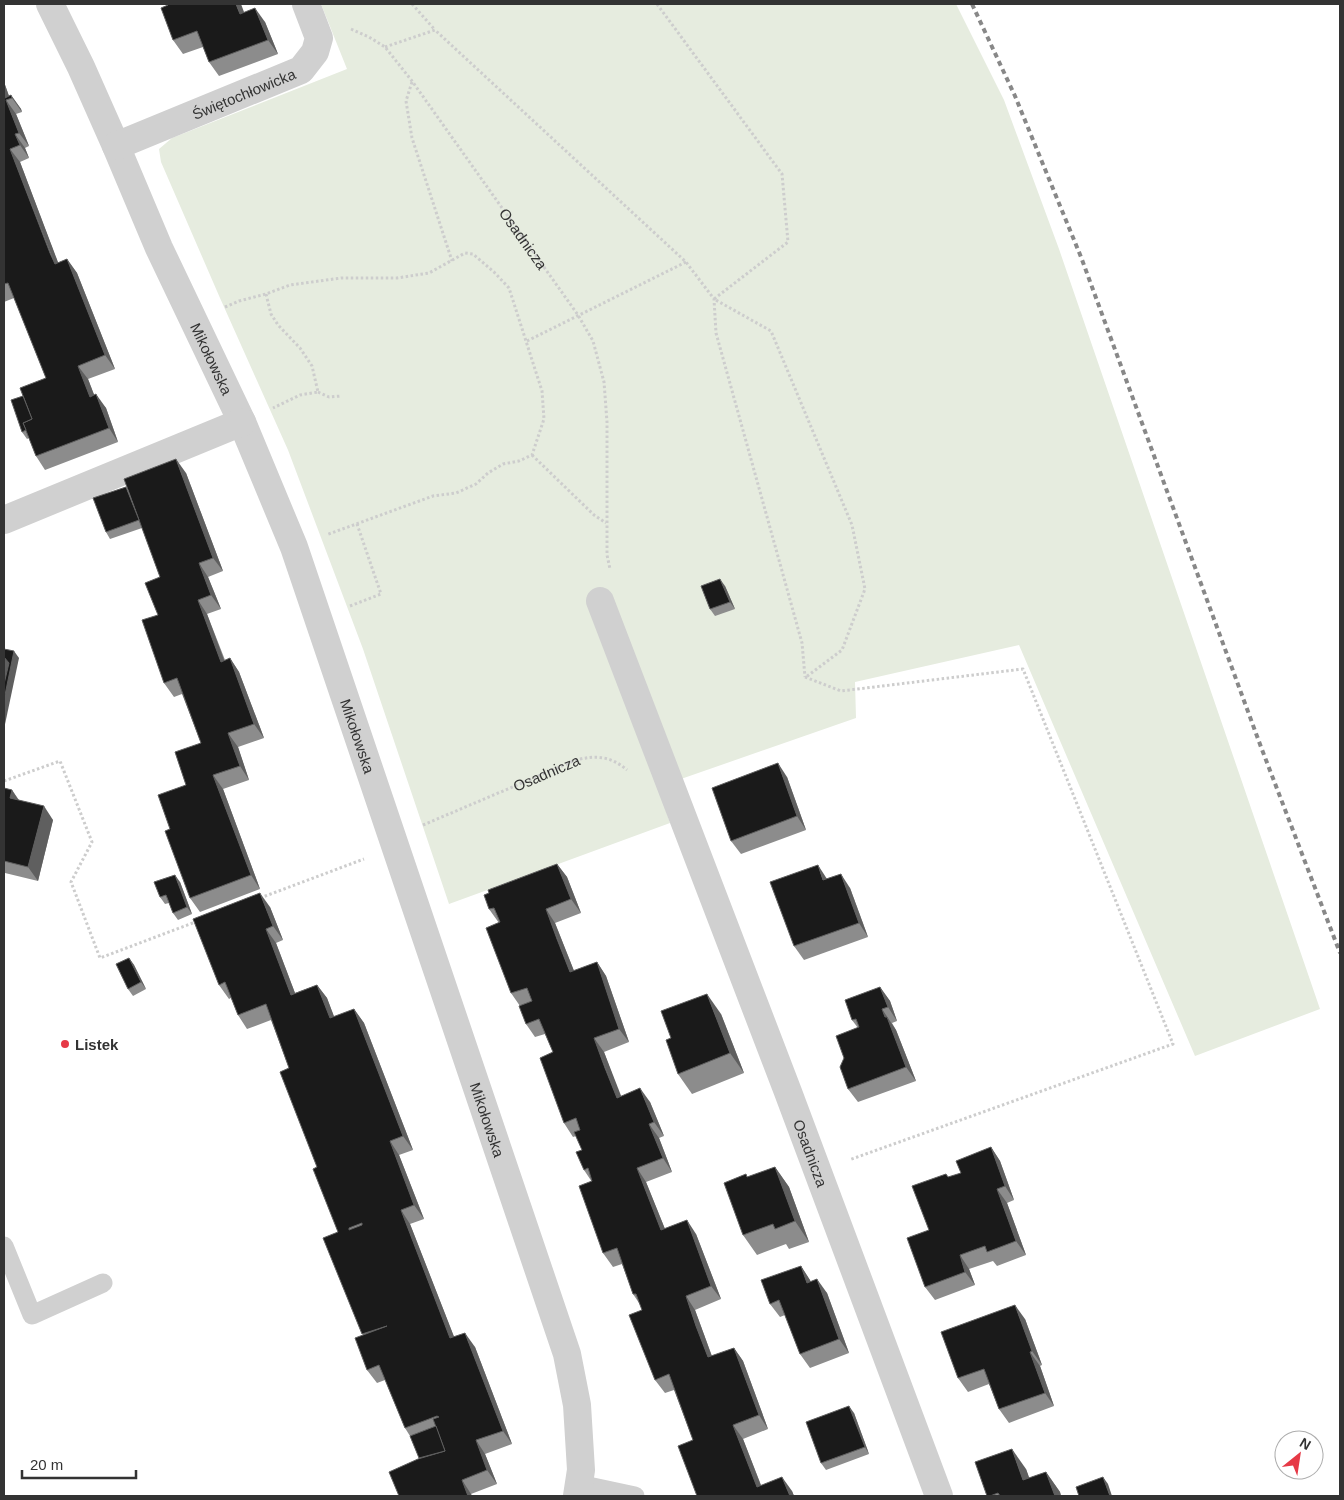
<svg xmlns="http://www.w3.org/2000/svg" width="1344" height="1500" viewBox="0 0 1344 1500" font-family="Arial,sans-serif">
  <rect width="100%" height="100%" fill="#fff"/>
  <path fill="#e6ecdf" d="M321,4H956L1004,100L1059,249L1320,1009L1195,1056L1019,645L855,682L856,718L658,787L670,823L449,904L363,649L288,450L220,298L161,162L159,149L172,138L347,69Z"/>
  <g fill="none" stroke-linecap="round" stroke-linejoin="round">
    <g stroke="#cdcdcd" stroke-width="3" stroke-dasharray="2.5 2.5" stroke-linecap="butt">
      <path d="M412,4L435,30"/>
      <path d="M657,4L782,174L788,242L714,299L771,331L852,525L865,589L842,650L806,677"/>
      <path id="s1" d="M351,29L369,37L385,47L412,81L578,315L593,341L604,382L607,422V555L610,569"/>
      <path d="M385,47L435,30L686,262L714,299L716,333L802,643L805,677"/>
      <path d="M412,82L406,101L412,138L452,261"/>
      <path d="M266,294L271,314L278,325L300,348L312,366L318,392L300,395L273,408"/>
      <path d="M225,307L239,301L266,294L290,285L341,278H397L429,273L465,253L473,254L494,272L509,288L542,391L544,419L532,455L519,461L503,464L488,473L476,484L456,493L433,496L326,535"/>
      <path d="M527,341L686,262"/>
      <path d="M318,392L329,397L341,396"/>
      <path d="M532,455L594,515L606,523"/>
      <path d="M350,606L381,594L357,524"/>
      <path d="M805,677L841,691L1023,669L1173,1044L849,1160"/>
      <path d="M4,781L60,761L92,842L71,882L100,958L198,921"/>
      <path id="s2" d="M423,825L576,760C596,755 611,756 627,770"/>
      <path d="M260,898L364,859"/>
    </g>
    <g stroke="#d0d0d0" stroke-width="19">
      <path d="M4,1246L32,1315L103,1283"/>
      <path d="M579,1484L635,1496"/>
    </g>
    <g stroke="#d0d0d0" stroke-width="28">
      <path id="s3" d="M50,4L81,67L116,146L159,248L242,422L294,547L567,1354L577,1405L581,1470L577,1496"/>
      <path id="s4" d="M116,146L301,70L315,52L319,38L306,4"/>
      <path d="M4,520L242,422"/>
      <path id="s5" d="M600,601L788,1092L939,1496"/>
    </g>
    <path stroke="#888" stroke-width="4" stroke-dasharray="5 4" stroke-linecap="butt" d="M972,4L1015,96L1081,257L1261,747L1340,953"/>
  </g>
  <g fill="#8c8c8c">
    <path d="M168,5L244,12L265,22L278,54L219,76L209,62L203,47L183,54L173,40Z"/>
    <path d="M4,82L9,96L11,95L21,109L22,112L16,114L29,146L25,148L29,158L20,162L58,263L67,259L77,273L115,369L88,379L94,395L106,408L118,442L45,470L36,456L29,438L27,439L22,432L23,396L46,378L14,298L4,302Z"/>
    <path d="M186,473L223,571L208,577L221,609L207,614L225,660L230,658L239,672L264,738L238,747L249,780L223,789L260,889L200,912L190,898L170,829L201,743L182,694L174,697L164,683L158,615L160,577L142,528L110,539L106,532Z"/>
    <path d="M725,586L735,609L715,616L710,609Z"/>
    <path d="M787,777L806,830L741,854L731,841Z"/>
    <path d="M4,788L12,790L19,800L53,820L38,881L5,873L4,881Z"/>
    <path d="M557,864L567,877L581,913L555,923L574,971L597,962L606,976L629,1042L604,1052L615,1082L620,1096L650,1102L664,1136L659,1138L672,1172L646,1182L665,1229L696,1234L721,1299L695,1310L706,1340L712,1356L734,1348L743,1361L768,1429L743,1439L761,1485L792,1491L794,1496H697L693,1440L674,1390L665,1393L655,1380L642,1310L641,1306L633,1294L622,1264L613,1267L603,1253L592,1182L584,1170L582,1150L576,1136L573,1137L564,1123L553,1052L545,1034L535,1037L526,1024L520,1006L511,993L499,923L489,909Z"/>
    <path d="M827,879L850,888L868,937L804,960L794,946Z"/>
    <path d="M180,882L192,914L178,920L173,913L169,903L165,904L160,897Z"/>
    <path d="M270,907L283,940L276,943L295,993L317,985L327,998L334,1017L354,1009L364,1023L413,1150L399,1155L424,1219L410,1224L454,1337L475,1347L512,1444L485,1454L497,1484L471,1494L472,1496H399L419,1458L410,1436L405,1428L385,1380L377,1383L367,1370L363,1335L338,1232L317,1167L289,1068L271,1020L247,1029L238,1015L231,998L229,999L219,985Z"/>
    <path d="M129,958L134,965L146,989L133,996L128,989Z"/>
    <path d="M880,987L890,1001L897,1021L892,1023L896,1030L916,1081L858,1102L848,1089L858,1028L852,1020Z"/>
    <path d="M721,1014L744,1073L692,1094L678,1074L671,1038Z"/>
    <path d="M991,1147L1000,1161L1014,1200L1007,1203L1026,1255L997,1266L993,1261L969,1269L975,1285L935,1300L925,1287L929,1230L949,1177L961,1173Z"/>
    <path d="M775,1167L789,1187L809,1242L789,1249L786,1244L757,1255L743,1235L748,1177Z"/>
    <path d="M801,1266L811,1282L827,1293L849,1353L810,1368L800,1354L785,1315L780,1317L770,1304Z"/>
    <path d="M1025,1319L1042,1365L1040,1366L1054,1406L1009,1423L999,1409L989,1384L968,1392L958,1378Z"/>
    <path d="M854,1413L869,1454L826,1470L821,1463Z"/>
    <path d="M1026,1469L1029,1478L1046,1472L1060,1492L1061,1496H987Z"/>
  </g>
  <g fill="#5f5f5f">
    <path d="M236,4H241L250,28L240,14Z"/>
    <path d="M255,8L265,22L278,54L268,40Z"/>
    <path d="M4,82L10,99L5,98L4,93Z"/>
    <path d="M11,95L21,109L22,112L12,98Z"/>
    <path d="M6,100L16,114L29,146L19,133Z"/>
    <path d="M15,134L25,148L29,158L20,145Z"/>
    <path d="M10,149L20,162L64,278L55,264Z"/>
    <path d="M67,259L77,273L115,369L105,355Z"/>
    <path d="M78,366L88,379L100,410L90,397Z"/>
    <path d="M96,394L106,408L118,442L109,428Z"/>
    <path d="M176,459L186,473L223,571L213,558Z"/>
    <path d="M199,563L208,577L221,609L211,595Z"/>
    <path d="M720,579L725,586L735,609L730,602Z"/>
    <path d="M198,600L207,614L230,676L221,662Z"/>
    <path d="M14,651L19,658L4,729V657Z"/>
    <path d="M230,658L239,672L264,738L254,724Z"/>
    <path d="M228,733L238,747L249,780L240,766Z"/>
    <path d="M778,763L787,777L806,830L797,816Z"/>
    <path d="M213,775L223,789L260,889L251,875Z"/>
    <path d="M12,790L21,804L10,798Z"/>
    <path d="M44,806L53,820L38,881L28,867Z"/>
    <path d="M557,864L567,877L581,913L571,899Z"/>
    <path d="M818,865L827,879L833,894L823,880Z"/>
    <path d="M4,871L5,873L4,881Z"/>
    <path d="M841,874L850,888L868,937L859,923Z"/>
    <path d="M175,875L180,882L192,914L187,907Z"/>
    <path d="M260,893L270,907L283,940L273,926Z"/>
    <path d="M546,909L555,923L580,986L570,972Z"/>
    <path d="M266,929L276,943L301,1009L291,995Z"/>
    <path d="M129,958L134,965L146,989L141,982Z"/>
    <path d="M597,962L606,976L629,1042L619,1029Z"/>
    <path d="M317,985L327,998L340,1032L330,1018Z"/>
    <path d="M880,987L890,1001L897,1021L888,1007Z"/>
    <path d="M707,994L721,1014L744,1073L730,1053Z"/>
    <path d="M354,1009L364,1023L413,1150L403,1136Z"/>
    <path d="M882,1009L896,1030L916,1081L906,1067Z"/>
    <path d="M594,1038L604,1052L627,1111L617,1098Z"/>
    <path d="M640,1088L650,1102L664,1136L654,1122Z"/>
    <path d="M649,1124L659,1138L672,1172L663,1158Z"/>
    <path d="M390,1141L399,1155L424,1219L414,1205Z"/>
    <path d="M991,1147L1000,1161L1014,1200L1005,1186Z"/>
    <path d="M775,1167L789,1187L809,1242L795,1221Z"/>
    <path d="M637,1168L646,1182L671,1244L661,1230Z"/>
    <path d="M997,1189L1007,1203L1026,1255L1016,1241Z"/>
    <path d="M401,1210L410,1224L460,1352L450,1338Z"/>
    <path d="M687,1220L696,1234L721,1299L711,1286Z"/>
    <path d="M960,1255L969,1269L975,1285L965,1272Z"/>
    <path d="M801,1266L810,1280L817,1297L807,1283Z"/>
    <path d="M817,1279L827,1293L849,1353L839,1339Z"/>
    <path d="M686,1296L695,1310L706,1340L717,1371L708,1357L696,1326Z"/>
    <path d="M1015,1305L1025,1319L1042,1365L1032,1351Z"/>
    <path d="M465,1333L475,1347L512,1444L503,1431Z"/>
    <path d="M734,1348L743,1361L768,1429L759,1415Z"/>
    <path d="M1030,1352L1040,1366L1054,1406L1045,1393Z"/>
    <path d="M849,1406L854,1413L869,1454L865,1447Z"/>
    <path d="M733,1425L743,1439L765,1496L757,1487Z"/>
    <path d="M476,1440L485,1454L497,1484L487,1470Z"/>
    <path d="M1012,1449L1026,1469L1036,1496L1023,1480Z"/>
    <path d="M1046,1472L1060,1492L1061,1496H1055Z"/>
    <path d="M782,1477L792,1491L794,1496H790Z"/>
    <path d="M1103,1477L1108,1484L1112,1496H1110Z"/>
    <path d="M462,1480L471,1494L472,1496H468Z"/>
  </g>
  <g fill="#1a1a1a" stroke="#5f5f5f" fill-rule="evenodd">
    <path d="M168,4H236L240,14L255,8L268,40L209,62L197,31L173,40L161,8L168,5Z"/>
    <path d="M4,93L5,98L11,95L12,98L6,100L19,133L15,134L20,145L10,149L50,253L55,264L67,259L105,355L78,366L90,397L96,394L109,428L36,456L23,423L32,419L20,388L46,378L8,283L4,284Z"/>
    <path d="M23,396L32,419L23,423L26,430L22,432L11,400Z"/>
    <path d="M176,459L213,558L199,563L211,595L198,600L221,662L230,658L254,724L228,733L240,766L213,775L251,875L190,898L165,831L170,829L158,795L186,785L175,752L201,743L177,678L164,683L142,620L158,615L145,583L160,577L124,479Z"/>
    <path d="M126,487L139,520L106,532L93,498Z"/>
    <path d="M720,579L730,602L710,609L701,586Z"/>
    <path d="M4,649L14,651L4,700V684L9,663L4,657Z"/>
    <path d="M778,763L797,816L731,841L712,788Z"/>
    <path d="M4,788L12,790L10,798L44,806L28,867L4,861Z"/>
    <path d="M557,864L571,899L546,909L557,939L570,972L597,962L619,1029L594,1038L605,1068L617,1098L640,1088L654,1122L649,1124L663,1158L637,1168L661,1230L687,1220L711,1286L686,1296L696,1326L708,1357L734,1348L759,1415L733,1425L757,1487L782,1477L790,1496H697L678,1446L693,1440L669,1374L655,1380L629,1315L642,1310L636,1294H633L617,1248L603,1253L579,1186L592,1181L588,1168L584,1170L576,1152L582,1150L574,1132L580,1130L576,1118L564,1123L540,1058L553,1052L539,1019L526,1024L519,1006L532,1001L527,988L511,993L486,928L500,922L494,908L489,909L484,895L489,893L488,890Z"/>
    <path d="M818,865L823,880L841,874L859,923L794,946L770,882Z"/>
    <path d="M175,875L187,907L173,913L166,895L160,897L154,882Z"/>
    <path d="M260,893L273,926L266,929L291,995L317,985L330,1018L354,1009L403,1136L390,1141L414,1205L401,1210L450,1338L465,1333L503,1431L476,1440L487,1470L462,1480L468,1496H399L389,1472L418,1459L445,1451L433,1419L439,1417L437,1416L405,1428L379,1365L367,1370L355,1338L387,1326L362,1334L323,1238L338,1232L313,1169L317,1167L280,1072L289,1068L266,1004L238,1015L225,982L219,985L193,919ZM362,1223V1225L349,1230V1228Z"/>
    <path d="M129,958L141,982L128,989L116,964Z"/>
    <path d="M880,987L888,1007L882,1009L885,1017H887L906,1067L848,1089L840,1067L844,1058L836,1036L859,1027L856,1019L852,1020L845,1000Z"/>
    <path d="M707,994L730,1053L678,1074L666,1040L671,1038L661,1011Z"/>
    <path d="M991,1147L1005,1186L997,1189L1016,1241L987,1252L985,1246L960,1255L965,1272L925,1287L907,1238L929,1230L912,1186L946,1174L948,1177L961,1173L956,1161Z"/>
    <path d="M775,1167L795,1221L775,1229L773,1224L743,1235L724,1183L746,1174L747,1177Z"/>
    <path d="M801,1266L807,1283L817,1279L839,1339L800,1354L779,1300L770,1304L761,1280Z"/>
    <path d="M1015,1305L1032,1351L1030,1352L1045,1393L999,1409L984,1369L958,1378L941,1332Z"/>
    <path d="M849,1406L865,1447L821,1463L806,1422Z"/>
    <path d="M436,1426L445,1451L419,1458L410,1436Z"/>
    <path d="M1012,1449L1023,1480L1046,1472L1055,1496H1000L998,1493L990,1496H987L975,1462Z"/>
    <path d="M1103,1477L1110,1496H1079L1076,1487Z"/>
  </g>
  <circle fill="#e63946" stroke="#fff" stroke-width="2" cx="65" cy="1044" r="5"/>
  <g text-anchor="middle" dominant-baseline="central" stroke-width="5" stroke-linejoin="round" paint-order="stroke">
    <g font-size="15" fill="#333" stroke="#fff">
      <text stroke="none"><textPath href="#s4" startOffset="138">Świętochłowicka</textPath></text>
      <text stroke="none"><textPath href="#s1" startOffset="275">Osadnicza</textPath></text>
      <text stroke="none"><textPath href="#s3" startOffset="390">Mikołowska</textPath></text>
      <text stroke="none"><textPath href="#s3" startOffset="795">Mikołowska</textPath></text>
      <text stroke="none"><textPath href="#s2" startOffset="134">Osadnicza</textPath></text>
      <text stroke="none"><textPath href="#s3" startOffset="1200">Mikołowska</textPath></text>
      <text stroke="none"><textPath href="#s5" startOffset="591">Osadnicza</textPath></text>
    </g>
    <g font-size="15" font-weight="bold" fill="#333" stroke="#fff" text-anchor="start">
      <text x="75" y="1044">Listek</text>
    </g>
  </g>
  <rect width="1344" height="1500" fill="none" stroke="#333333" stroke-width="10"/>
  <g transform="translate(1299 1455) rotate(30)"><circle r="24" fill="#ffffff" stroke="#adadad"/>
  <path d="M0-4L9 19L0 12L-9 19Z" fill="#e63946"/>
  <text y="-8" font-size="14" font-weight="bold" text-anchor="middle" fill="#333333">N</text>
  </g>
  <path d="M22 1470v8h114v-8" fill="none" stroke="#333333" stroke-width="2.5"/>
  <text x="30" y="1470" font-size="15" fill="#333333" stroke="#ffffff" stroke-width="4" paint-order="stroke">20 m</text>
</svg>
